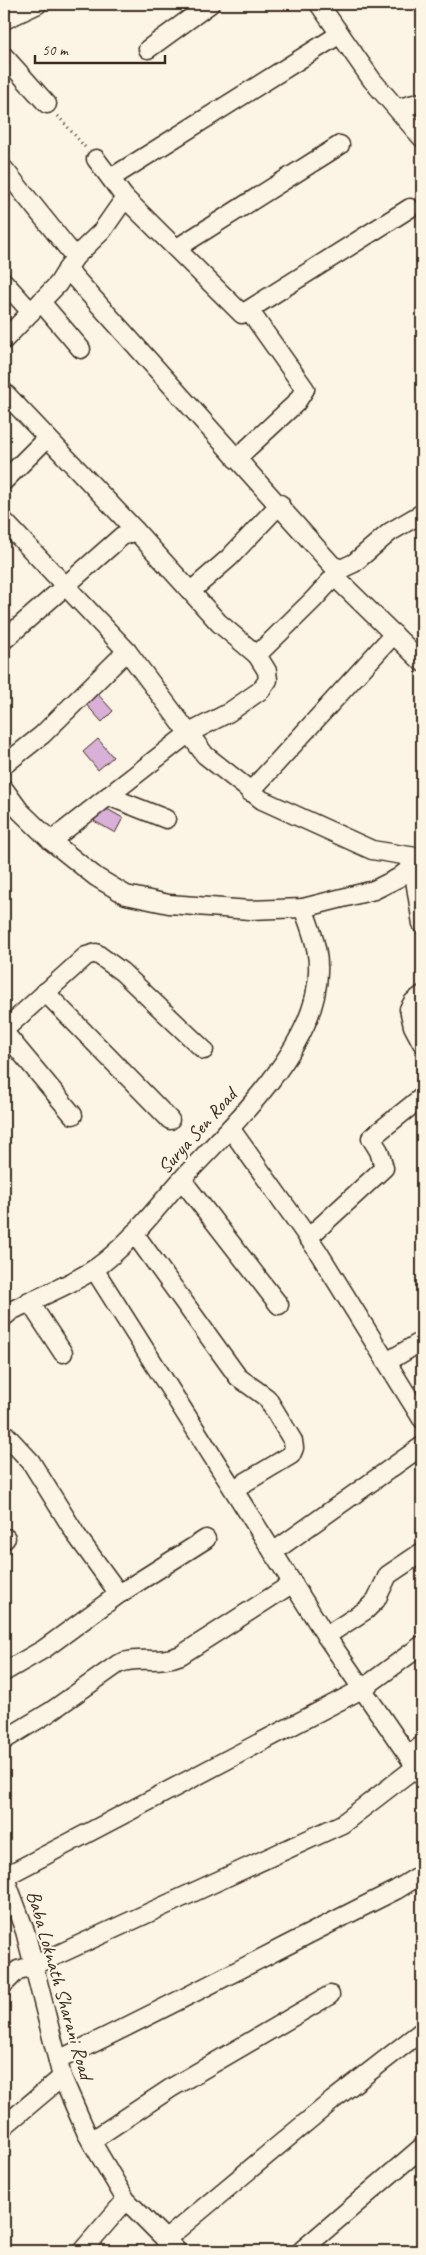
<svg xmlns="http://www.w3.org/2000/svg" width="426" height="2255" viewBox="0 0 426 2255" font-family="Caveat,sans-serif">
  <rect width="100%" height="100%" fill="#fcf5e5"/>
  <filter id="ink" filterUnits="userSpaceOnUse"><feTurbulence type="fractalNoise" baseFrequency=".02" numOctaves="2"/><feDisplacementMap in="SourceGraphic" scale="10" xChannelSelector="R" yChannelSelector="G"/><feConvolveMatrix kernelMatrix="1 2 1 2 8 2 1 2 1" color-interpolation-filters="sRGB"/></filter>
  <g filter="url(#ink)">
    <g fill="#d9b0d7" stroke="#3b2a1e">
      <path d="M94,690L113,711L102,722L83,701Z"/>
      <path d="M98,739L113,757L98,770L83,752Z"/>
      <path d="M102,806L123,818L115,833L94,821Z"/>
    </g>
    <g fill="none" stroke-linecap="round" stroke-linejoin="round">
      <g stroke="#3b2a1e" stroke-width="21">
        <g id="minor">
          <path d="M319,4L372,80L422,138"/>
          <path d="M4,20L38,4"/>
          <path d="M148,49L210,4"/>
          <path d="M4,56L47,104"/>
          <path d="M399,108L422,102"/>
          <path d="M4,169L75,257"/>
          <path d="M111,178L340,34"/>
          <path d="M125,198L242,314L410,208"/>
          <path d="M177,248L340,145"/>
          <path d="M67,269L332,565L341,569L354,563L390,532L419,515L422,517"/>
          <path d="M4,282L31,312"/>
          <path d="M41,302L81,349"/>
          <path d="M4,340L58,284L75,257L102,231L125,198L96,159"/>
          <path d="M4,392L136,531"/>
          <path d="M236,459L296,403L305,389L249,310"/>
          <path d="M4,481L47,438"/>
          <path d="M4,521L127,651L205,755L262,800L372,850L422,858"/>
          <path d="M335,577L422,662"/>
          <path d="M191,591L229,558L280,504"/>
          <path d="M4,640L122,536L136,531L219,623L257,655"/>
          <path d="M4,765L42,735L127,651"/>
          <path d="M4,789L20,811L51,841L96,877L126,895L169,904L250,910L303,908L374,890L398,878L422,860"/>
          <path d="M250,792L394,634"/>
          <path d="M108,796L166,819"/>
          <path d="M51,841L189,733L228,713L261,690L268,680L267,671L257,655L314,599L341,569"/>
          <path d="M413,867L422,924"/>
          <path d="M45,992L170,1120"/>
          <path d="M422,995L413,1002L409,1009L413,1026L422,1043"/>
          <path d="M4,1030L86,956L96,953L122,972L204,1050"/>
          <path d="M4,1032L73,1115"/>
          <path d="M230,1128L317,1250L422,1419"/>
          <path d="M182,1180L279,1305"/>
          <path d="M134,1233L238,1377L267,1398L293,1441L294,1448L291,1455L234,1489"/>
          <path d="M308,1238L384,1168L379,1151L371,1138L422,1097"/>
          <path d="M94,1269L326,1636L422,1776"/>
          <path d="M29,1301L63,1353"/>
          <path d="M4,1317L11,1311C38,1297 71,1285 96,1268C130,1244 155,1209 183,1178C228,1130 301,1061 315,996C323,961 315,939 303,908"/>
          <path d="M387,1362L422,1341"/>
          <path d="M4,1433L31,1462L77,1536L119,1594"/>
          <path d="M4,1540L6,1538"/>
          <path d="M273,1552L422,1446"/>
          <path d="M326,1636L366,1610L376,1600L388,1575L422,1552"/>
          <path d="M4,1672L44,1649L119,1594L206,1539"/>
          <path d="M4,1740L50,1712L118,1664C138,1655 158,1665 181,1655L293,1583"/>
          <path d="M409,1756L422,1745"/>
          <path d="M4,1875L25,1931L62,2077L87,2134L126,2200L177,2251"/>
          <path d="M4,1877L362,1689L422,1645"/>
          <path d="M4,1984L18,1970L33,1966L342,1824L416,1767"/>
          <path d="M58,2060C172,2006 283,1946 396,1890L422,1874"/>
          <path d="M4,2126L62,2077"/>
          <path d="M91,2141L171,2088L330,1995"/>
          <path d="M165,2240L333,2100L422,2031"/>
          <path d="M82,2251L126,2200"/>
          <path d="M301,2251L422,2147"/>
        </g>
      </g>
      <path stroke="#3b2a1e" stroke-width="3" stroke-dasharray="1 4" stroke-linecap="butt" d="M58,116L85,147"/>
      <use href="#minor" stroke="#fcf5e5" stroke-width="18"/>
    </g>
  </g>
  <g text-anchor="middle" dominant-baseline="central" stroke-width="4.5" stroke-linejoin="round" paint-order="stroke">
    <g font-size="20" fill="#3b2a1e" stroke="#fcf5e5">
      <text transform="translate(197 1131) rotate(-48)">Surya Sen Road</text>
      <text transform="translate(60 1985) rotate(74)">Baba Loknath Sharani Road</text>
    </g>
  </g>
  <rect width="426" height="2255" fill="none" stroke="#fcf5e5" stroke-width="20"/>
  <rect x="10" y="10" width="406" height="2235" fill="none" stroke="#3b2a1e" stroke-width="2" filter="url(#ink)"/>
  <path d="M35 55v8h130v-8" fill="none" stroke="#3b2a1e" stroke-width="2.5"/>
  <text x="42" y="55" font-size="15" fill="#3b2a1e" stroke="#fcf5e5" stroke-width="4" paint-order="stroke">50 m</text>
</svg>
